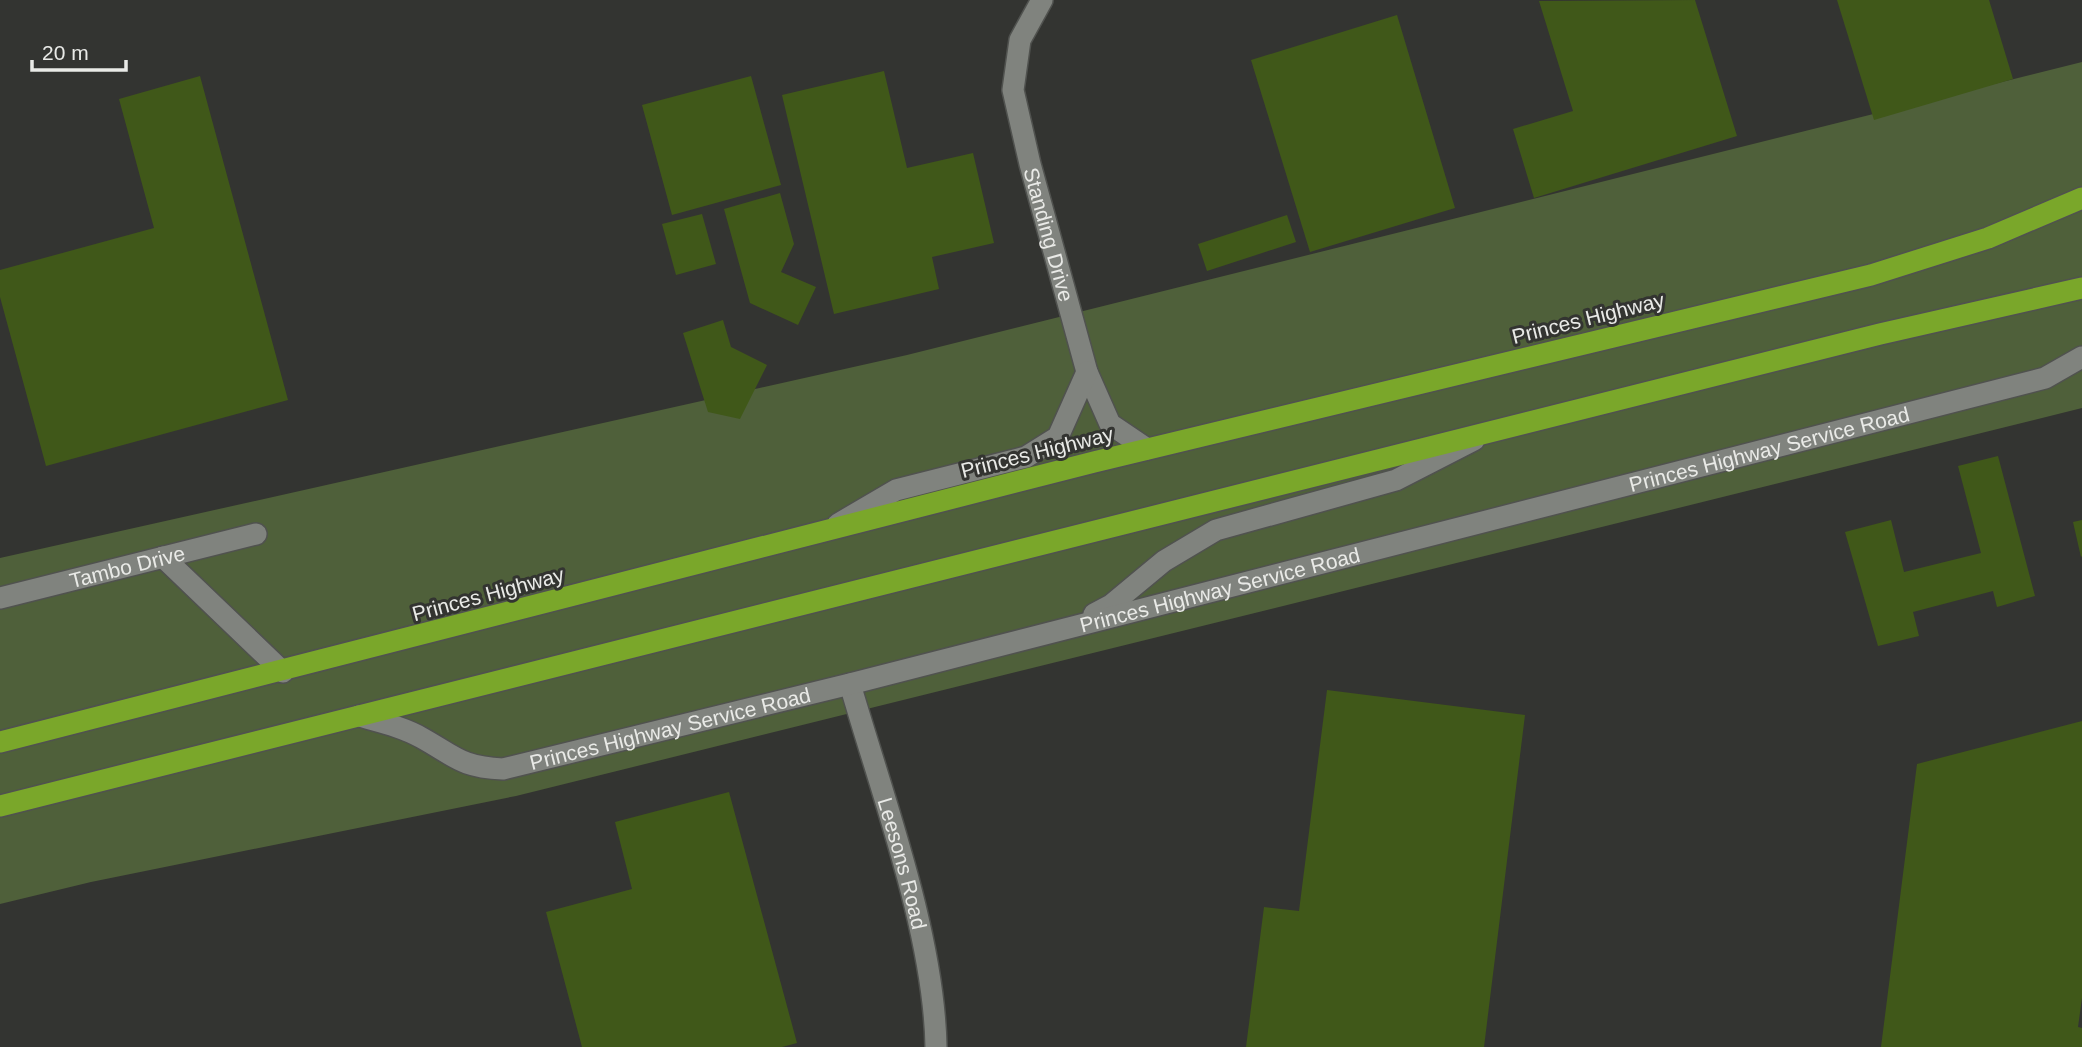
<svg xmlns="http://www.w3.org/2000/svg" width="2082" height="1047" viewBox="0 0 2082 1047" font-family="Arial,sans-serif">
  <rect width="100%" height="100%" fill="#333431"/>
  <path fill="#4f603a" d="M2082,62V408L516,796L91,882L0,904V558L907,355Z"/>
  <g fill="#405819">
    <path d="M1695,0L1737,136L1534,198L1513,129L1573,111L1539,1Z"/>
    <path d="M1837,0H1989L2013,79L1874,120Z"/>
    <path d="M1397,15L1455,208L1310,252L1251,60Z"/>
    <path d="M884,71L907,168L973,153L994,243L932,257L939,289L834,314L782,95Z"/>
    <path d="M200,76L288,400L46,466L0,297V270L154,228L119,99Z"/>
    <path d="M751,76L781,185L672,215L642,105Z"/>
    <path d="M780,193L794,244L781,272L816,287L798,325L750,303L724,209Z"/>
    <path d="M702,214L716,264L676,275L662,224Z"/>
    <path d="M1287,215L1296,242L1207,271L1198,244Z"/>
    <path d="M723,320L731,347L767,365L740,419L708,412L683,333Z"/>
    <path d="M1998,456L2035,596L1997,607L1993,591L1913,612L1919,636L1878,646L1845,532L1891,520L1904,572L1981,553L1958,466Z"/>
    <path d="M2082,520V556L2081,557L2073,522Z"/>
    <path d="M1327,690L1525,715L1484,1047H1246L1264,907L1299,911Z"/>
    <path d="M2082,721V998L2078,1027L2082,1028V1047H1881L1917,764Z"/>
    <path d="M729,792L797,1043L782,1047H582L546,912L632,889L615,822Z"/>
  </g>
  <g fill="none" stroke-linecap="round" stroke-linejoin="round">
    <g stroke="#50524f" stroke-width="24">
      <g id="minor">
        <path id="s1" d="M1042,0L1020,40L1013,90L1030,164L1087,372L1110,424L1147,449"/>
        <path d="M838,524L896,490L1026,457L1058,437L1087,372"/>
        <path d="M163,557L283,672"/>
        <path id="s2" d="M0,598L256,534"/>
        <path d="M1094,614L1111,605L1164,561L1216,530L1396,480L1474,440"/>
        <path id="s3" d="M850,684C882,795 934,933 936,1047"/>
        <path id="s4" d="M359,716C380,722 403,727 422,738C456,757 461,767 503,769L850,684L2045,378L2082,357"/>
      </g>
    </g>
    <g stroke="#50524f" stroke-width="24">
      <g id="highway">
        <path d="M0,742L1094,462L1871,275L1988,238L2082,198"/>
        <path d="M0,806L1880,334L2082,288"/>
      </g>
    </g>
    <use href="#minor" stroke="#80837e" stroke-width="21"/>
    <use href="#highway" stroke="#7aa72a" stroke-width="21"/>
  </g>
  <g text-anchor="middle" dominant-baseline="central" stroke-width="6" stroke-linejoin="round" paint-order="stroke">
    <g font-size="21" fill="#e9eae7" stroke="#333431">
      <text stroke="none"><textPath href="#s1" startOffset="245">Standing Drive</textPath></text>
      <text transform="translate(1588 318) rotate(-14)">Princes Highway</text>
      <text stroke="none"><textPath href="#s4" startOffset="1461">Princes Highway Service Road</textPath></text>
      <text transform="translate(1037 452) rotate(-14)">Princes Highway</text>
      <text stroke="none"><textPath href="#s2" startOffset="131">Tambo Drive</textPath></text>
      <text stroke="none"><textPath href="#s4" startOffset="894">Princes Highway Service Road</textPath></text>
      <text transform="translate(488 594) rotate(-15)">Princes Highway</text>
      <text stroke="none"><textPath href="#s4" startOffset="327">Princes Highway Service Road</textPath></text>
      <text stroke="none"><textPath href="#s3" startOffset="187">Leesons Road</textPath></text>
    </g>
  </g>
  <path d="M32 60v10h94v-10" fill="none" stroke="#e9eae7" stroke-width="3.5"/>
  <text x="42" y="60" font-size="21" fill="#e9eae7" stroke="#333431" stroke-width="5" paint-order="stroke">20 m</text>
</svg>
